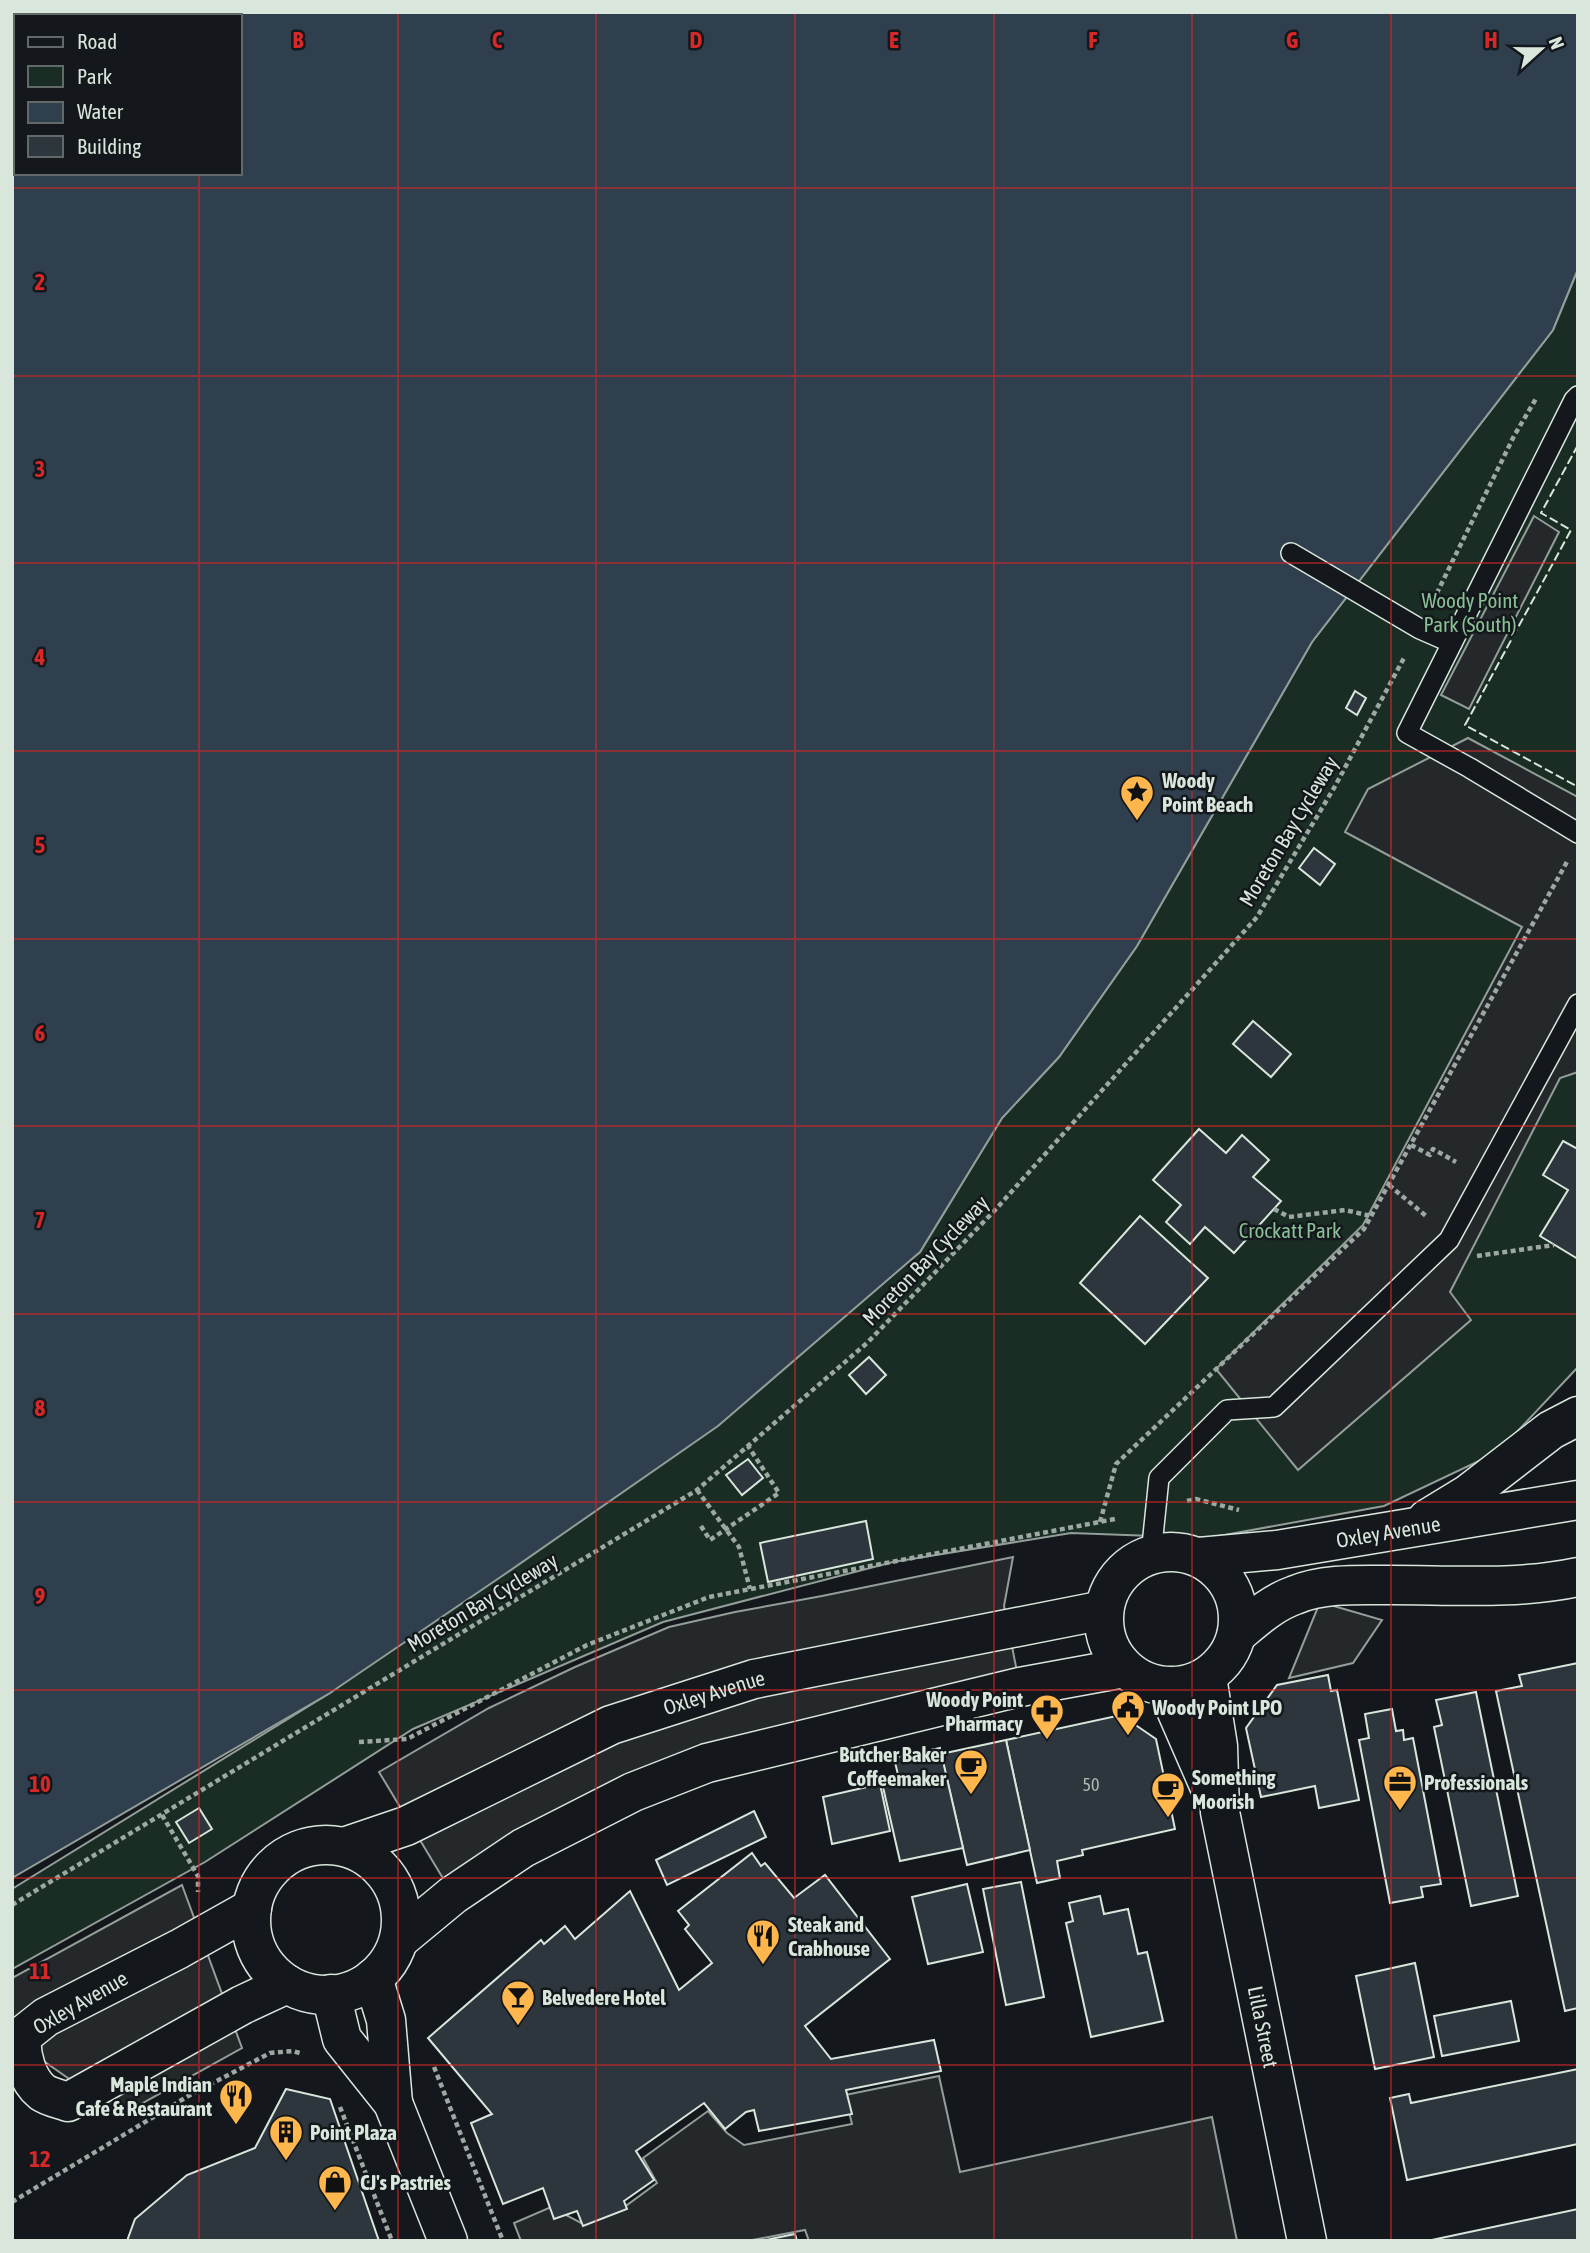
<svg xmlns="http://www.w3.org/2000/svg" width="1590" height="2253" viewBox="0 0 1590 2253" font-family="'Asap Condensed',sans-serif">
  <rect width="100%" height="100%" fill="#14181c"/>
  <path fill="#1a2d24" stroke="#939e99" stroke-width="2" d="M1578,269V1367L1498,1452L1384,1506L1208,1538L1071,1533L893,1562L663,1622L413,1729L205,1862L12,1969V1889L330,1693L920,1252L1002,1118L1059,1057L1137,946L1312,642L1553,330Z"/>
  <g fill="#24282b" stroke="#939e99" stroke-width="2">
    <path d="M1534,516L1559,532L1469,709L1441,695Z"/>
    <path d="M1468,738L1578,797V1072L1560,1078L1450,1292L1471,1320L1298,1470L1216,1369L1363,1225L1522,927L1345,832L1368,789Z"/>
    <path d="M1013,1557L1004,1606L1020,1687L778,1744L453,1895L379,1772L489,1708L575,1667L669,1627L735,1612L822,1596Z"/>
    <path d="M1320,1602L1382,1620L1353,1663L1289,1678Z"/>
    <path d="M182,1885L242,2048L121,2115L12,2039V1978Z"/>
    <path d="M939,2076L960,2172L1212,2117L1237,2241H809L805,2230L747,2241H521L514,2223L551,2207L581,2223L627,2205L657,2183L643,2158L708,2111L727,2133L744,2145L852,2124L845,2095Z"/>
  </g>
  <path fill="#2f3f4d" stroke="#939e99" stroke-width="2" fill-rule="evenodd" d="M12,12H1578V269L1553,330L1312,642L1137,946L1059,1057L1002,1118L920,1252L718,1426L505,1574L330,1693L12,1878ZM16,16H240V173H16Z"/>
  <g fill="#2c363c" stroke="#d8e6dc" stroke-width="2">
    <path d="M1355,691L1366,698L1357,715L1346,708Z"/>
    <path d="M1314,848L1335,864L1320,885L1299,868Z"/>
    <path d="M1253,1021L1291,1054L1271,1077L1233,1044Z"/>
    <path d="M1199,1129L1226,1153L1242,1135L1269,1160L1253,1177L1281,1201L1234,1253L1205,1227L1190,1244L1166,1222L1181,1205L1153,1180Z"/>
    <path d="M1563,1141L1578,1149V1259L1540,1236L1568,1190L1543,1175Z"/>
    <path d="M1140,1216L1208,1278L1145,1344L1080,1283Z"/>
    <path d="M869,1357L886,1375L866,1394L849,1375Z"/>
    <path d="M748,1459L763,1478L742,1495L726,1475Z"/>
    <path d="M866,1521L873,1559L768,1582L760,1543Z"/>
    <path d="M1578,1663V2008L1565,2011L1496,1691L1522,1686L1519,1675Z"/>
    <path d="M1328,1675L1331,1691L1337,1690L1359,1800L1319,1808L1315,1786L1261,1797L1246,1728L1277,1685Z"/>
    <path d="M1476,1692L1518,1896L1471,1906L1434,1727L1442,1725L1436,1700Z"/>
    <path d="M1392,1709L1396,1731L1403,1730L1404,1740L1413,1738L1441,1884L1421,1887L1423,1897L1390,1903L1359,1740L1369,1738L1365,1714Z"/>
    <path d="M1121,1715L1156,1739L1175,1829L1082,1850L1083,1855L1057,1861L1060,1878L1037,1883L1006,1740Z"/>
    <path d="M1006,1740L1030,1850L967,1865L941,1754Z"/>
    <path d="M940,1748L963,1848L900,1861L883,1787L900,1783L894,1758Z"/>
    <path d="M880,1784L890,1831L832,1844L823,1797Z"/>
    <path d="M199,1808L212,1829L189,1843L176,1822Z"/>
    <path d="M754,1811L766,1837L667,1885L656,1860Z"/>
    <path d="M752,1853L761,1866L765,1863L794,1898L825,1875L890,1959L805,2026L831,2059L934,2040L941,2071L846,2090L852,2114L759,2131L754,2110L746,2112L725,2129L704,2103L636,2151L654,2180L624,2201L627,2209L583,2226L577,2211L554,2219L543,2188L503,2204L471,2123L492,2114L428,2038L541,1940L544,1944L565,1926L575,1939L630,1891L679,1990L712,1963L685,1929L689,1925L678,1911Z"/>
    <path d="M1021,1882L1044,1997L1006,2005L983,1889Z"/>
    <path d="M967,1884L983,1952L928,1964L912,1897Z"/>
    <path d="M1100,1896L1104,1914L1128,1909L1138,1954L1147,1952L1163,2021L1091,2037L1066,1923L1073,1921L1069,1903Z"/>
    <path d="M1415,1963L1434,2057L1375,2069L1356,1976Z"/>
    <path d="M1511,2001L1519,2041L1442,2056L1434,2016Z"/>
    <path d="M1578,2069V2144L1407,2180L1390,2098L1409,2094L1411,2103Z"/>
    <path d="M286,2089L330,2099L379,2241H127L135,2219L187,2175L255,2148Z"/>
    <path d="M1578,2209V2241H1427Z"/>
    <path d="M795,2234L797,2241H761Z"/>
  </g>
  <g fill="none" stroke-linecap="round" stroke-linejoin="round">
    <g stroke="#d8e6dc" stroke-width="22">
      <g id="lane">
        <path d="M1578,396L1574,400L1407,733L1470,768L1578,833"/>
        <path d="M1291,553L1420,629L1452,643"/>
        <path d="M1151,1555L1159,1478L1227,1410L1274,1407L1449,1240L1578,1004"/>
      </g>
    </g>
    <g stroke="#d8e6dc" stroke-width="41">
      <g id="street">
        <circle cx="326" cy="1920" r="75"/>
        <path id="s1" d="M347,1846L406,1826L611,1725L754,1679L1104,1610"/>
        <path d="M252,1908L179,1949L46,2017L22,2036C20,2054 27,2080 42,2092C49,2097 60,2099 68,2102L242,2005L287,1984"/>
        <path d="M401,1938L453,1895L523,1848L633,1792L707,1763L1020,1687L1124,1668"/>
        <path d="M373,1978L386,2020L393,2103"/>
        <path d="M331,1994L342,2039L393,2103L448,2241"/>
      </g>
    </g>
    <g stroke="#d8e6dc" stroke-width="41">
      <g id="secondary">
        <path d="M1427,1519L1468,1494L1551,1430L1578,1416"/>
        <circle cx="1171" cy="1619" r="67"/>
        <path id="s2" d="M1199,1557L1277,1550L1578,1500"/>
        <path d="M1237,1634C1255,1619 1272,1603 1295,1595C1324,1583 1359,1585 1390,1585C1453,1585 1517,1590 1578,1577"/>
        <path id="s3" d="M1207,1677L1218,1746L1220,1812L1307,2241"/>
        <path d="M1166,1687L1211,1790"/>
      </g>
    </g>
    <g stroke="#9da8a2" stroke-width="4.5" stroke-dasharray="5 3.5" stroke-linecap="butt">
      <path d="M1433,601L1514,436L1537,397"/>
      <path d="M1411,1145L1430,1155L1433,1149L1456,1162"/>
      <path d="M1389,1185L1426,1216"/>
      <path d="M1274,1209L1289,1217L1345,1210L1371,1216"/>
      <path d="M1477,1256L1554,1245"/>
      <path d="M697,1490L739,1547L750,1589"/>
      <path d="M1187,1501L1196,1499L1239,1510"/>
      <path d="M1100,1522L1116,1464L1364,1229L1568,860"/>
      <path d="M701,1526L710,1540L779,1493L748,1446"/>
      <path d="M359,1742L407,1739L587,1645L709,1597L1115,1519"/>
      <path d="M162,1815L198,1876V1892"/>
      <path d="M12,1905L697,1490L867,1343L996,1209L1257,917L1334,788L1405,656"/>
      <path d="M434,2067L503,2241"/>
      <path d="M340,2107L392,2241"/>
      <path d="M12,2202L190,2095L270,2053L293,2051L303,2054"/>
    </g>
    <use href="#lane" stroke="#14181c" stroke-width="19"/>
    <use href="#street" stroke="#14181c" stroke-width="38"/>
    <use href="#secondary" stroke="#14181c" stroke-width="38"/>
    <path stroke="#d8e6dc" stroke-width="2" stroke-dasharray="9 3.5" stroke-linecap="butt" d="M1578,445L1541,513L1571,530L1465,725L1578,787"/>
  </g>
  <path fill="none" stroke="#d62828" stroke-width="2" stroke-opacity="0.55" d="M199,12V16M398,12V2241M596,12V2241M795,12V2241M994,12V2241M1192,12V2241M1391,12V2241M199,173V2241M12,188H1578M12,376H1578M12,563H1578M12,751H1578M12,939H1578M12,1126H1578M12,1314H1578M12,1502H1578M12,1690H1578M12,1878H1578M12,2065H1578"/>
  <defs>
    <g id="sight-pin" transform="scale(1.75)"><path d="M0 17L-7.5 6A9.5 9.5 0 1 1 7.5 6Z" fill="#ffb74d" stroke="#14181c"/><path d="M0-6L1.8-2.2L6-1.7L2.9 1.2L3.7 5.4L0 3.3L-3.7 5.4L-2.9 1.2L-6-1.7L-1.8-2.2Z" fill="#111"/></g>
    <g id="civic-pin" transform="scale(1.75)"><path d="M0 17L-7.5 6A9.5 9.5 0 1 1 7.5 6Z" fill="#ffb74d" stroke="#14181c"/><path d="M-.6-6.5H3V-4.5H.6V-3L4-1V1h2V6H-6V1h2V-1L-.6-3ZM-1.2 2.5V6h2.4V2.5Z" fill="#111"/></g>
    <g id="pharmacy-pin" transform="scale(1.75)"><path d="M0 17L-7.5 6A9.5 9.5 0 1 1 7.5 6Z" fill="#ffb74d" stroke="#14181c"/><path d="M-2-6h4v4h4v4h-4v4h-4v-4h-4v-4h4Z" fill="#111"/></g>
    <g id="cafe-pin" transform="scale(1.75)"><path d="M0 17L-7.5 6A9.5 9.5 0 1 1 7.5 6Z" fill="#ffb74d" stroke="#14181c"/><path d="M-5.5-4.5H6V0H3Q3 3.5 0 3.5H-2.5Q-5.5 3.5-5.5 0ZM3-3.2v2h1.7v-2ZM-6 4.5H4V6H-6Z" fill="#111"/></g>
    <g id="office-pin" transform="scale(1.75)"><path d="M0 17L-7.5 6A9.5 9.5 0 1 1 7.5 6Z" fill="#ffb74d" stroke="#14181c"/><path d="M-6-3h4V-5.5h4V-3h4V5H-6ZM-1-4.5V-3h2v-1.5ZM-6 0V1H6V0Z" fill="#111"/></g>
    <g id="restaurant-pin" transform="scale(1.75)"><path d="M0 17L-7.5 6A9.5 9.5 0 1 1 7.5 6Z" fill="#ffb74d" stroke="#14181c"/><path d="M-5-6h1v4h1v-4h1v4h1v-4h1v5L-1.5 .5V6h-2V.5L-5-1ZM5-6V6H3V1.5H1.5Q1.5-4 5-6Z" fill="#111"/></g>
    <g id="bar-pin" transform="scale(1.75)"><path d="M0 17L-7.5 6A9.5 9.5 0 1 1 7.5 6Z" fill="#ffb74d" stroke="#14181c"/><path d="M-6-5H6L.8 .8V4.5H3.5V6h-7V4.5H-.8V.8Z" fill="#111"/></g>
    <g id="building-pin" transform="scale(1.75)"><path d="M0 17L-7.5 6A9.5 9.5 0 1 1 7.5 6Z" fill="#ffb74d" stroke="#14181c"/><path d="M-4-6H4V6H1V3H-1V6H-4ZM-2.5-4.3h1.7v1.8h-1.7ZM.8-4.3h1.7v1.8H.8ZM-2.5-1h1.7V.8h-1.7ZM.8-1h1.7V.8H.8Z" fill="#111"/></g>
    <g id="shop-pin" transform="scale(1.75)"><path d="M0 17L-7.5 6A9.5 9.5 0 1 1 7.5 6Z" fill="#ffb74d" stroke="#14181c"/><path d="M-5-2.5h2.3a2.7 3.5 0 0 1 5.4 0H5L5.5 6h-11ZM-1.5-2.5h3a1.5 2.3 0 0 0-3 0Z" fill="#111"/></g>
  </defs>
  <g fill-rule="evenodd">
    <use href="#sight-pin" x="1137" y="792"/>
    <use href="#civic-pin" x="1128" y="1707"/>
    <use href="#pharmacy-pin" x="1047" y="1711"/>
    <use href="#cafe-pin" x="971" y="1766"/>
    <use href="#office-pin" x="1400" y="1782"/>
    <use href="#cafe-pin" x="1168" y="1789"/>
    <use href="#restaurant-pin" x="763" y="1936"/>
    <use href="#bar-pin" x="518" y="1997"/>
    <use href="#restaurant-pin" x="236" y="2096"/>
    <use href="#building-pin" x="286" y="2132"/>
    <use href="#shop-pin" x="335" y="2182"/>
  </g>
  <g text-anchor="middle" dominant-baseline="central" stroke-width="5" stroke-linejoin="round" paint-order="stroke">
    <g font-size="18" fill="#adbab4">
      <text x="1091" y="1784">50</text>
    </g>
    <g font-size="21" fill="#8ac095" stroke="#14181c">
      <text x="1470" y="600">Woody Point<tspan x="1470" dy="24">Park (South)</tspan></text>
      <text x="1290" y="1230">Crockatt Park</text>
    </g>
    <g font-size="21" font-weight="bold" fill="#d8e6dc" stroke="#14181c" text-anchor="start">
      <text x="1162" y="780">Woody<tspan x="1162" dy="24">Point Beach</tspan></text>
      <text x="1023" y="1699" text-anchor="end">Woody Point<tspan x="1023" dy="24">Pharmacy</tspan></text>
      <text x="1152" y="1707">Woody Point LPO</text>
      <text x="946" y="1754" text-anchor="end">Butcher Baker<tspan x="946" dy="24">Coffeemaker</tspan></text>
      <text x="1192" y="1777">Something<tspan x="1192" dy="24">Moorish</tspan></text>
      <text x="1424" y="1782">Professionals</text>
      <text x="788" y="1924">Steak and<tspan x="788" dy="24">Crabhouse</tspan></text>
      <text x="542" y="1997">Belvedere Hotel</text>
      <text x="212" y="2084" text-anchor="end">Maple Indian<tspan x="212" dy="24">Cafe &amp; Restaurant</tspan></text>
      <text x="310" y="2132">Point Plaza</text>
      <text x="360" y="2182">CJ's Pastries</text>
    </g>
    <g font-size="21" fill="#d8e6dc" stroke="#14181c">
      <text transform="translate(1288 831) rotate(-59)">Moreton Bay Cycleway</text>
      <text transform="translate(925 1260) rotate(-46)">Moreton Bay Cycleway</text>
      <text stroke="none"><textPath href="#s2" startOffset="191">Oxley Avenue</textPath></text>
      <text transform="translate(482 1602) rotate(-31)">Moreton Bay Cycleway</text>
      <text stroke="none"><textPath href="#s1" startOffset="399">Oxley Avenue</textPath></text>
      <text transform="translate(80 2002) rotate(-30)">Oxley Avenue</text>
      <text stroke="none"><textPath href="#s3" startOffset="355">Lilla Street</textPath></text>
    </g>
  </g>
  <g font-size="23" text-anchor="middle" font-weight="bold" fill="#d62828" stroke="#14181c" stroke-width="5" stroke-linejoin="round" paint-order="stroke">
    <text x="298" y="48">B</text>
    <text x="497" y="48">C</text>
    <text x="696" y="48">D</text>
    <text x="894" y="48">E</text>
    <text x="1093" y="48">F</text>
    <text x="1292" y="48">G</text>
    <text x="1491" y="48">H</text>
    <text x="40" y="290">2</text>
    <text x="40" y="477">3</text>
    <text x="40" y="665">4</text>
    <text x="40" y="853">5</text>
    <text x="40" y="1041">6</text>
    <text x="40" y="1228">7</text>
    <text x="40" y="1416">8</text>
    <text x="40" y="1604">9</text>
    <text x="40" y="1792">10</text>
    <text x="40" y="1979">11</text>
    <text x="40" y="2167">12</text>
  </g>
  <rect width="1590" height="2253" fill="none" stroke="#d8e6dc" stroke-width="28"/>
  <rect x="14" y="14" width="228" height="161" fill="#14181c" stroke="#626a69" stroke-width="2"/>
  <rect x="28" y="37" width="35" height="10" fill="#14181c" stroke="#626a69" stroke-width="2"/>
  <text x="77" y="49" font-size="21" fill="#d8e6dc">Road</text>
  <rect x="28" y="66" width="35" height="21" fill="#1a2d24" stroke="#626a69" stroke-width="2"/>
  <text x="77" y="84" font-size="21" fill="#d8e6dc">Park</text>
  <rect x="28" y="102" width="35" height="21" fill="#2f3f4d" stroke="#626a69" stroke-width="2"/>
  <text x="77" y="119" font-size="21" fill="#d8e6dc">Water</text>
  <rect x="28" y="136" width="35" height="21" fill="#2c363c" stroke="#626a69" stroke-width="2"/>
  <text x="77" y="154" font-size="21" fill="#d8e6dc">Building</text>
  <g transform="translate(1541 49) rotate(69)" stroke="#14181c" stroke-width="5" paint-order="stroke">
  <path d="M0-5L12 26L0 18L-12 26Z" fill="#d8e6dc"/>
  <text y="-10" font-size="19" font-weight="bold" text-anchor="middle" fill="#d8e6dc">N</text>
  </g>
</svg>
